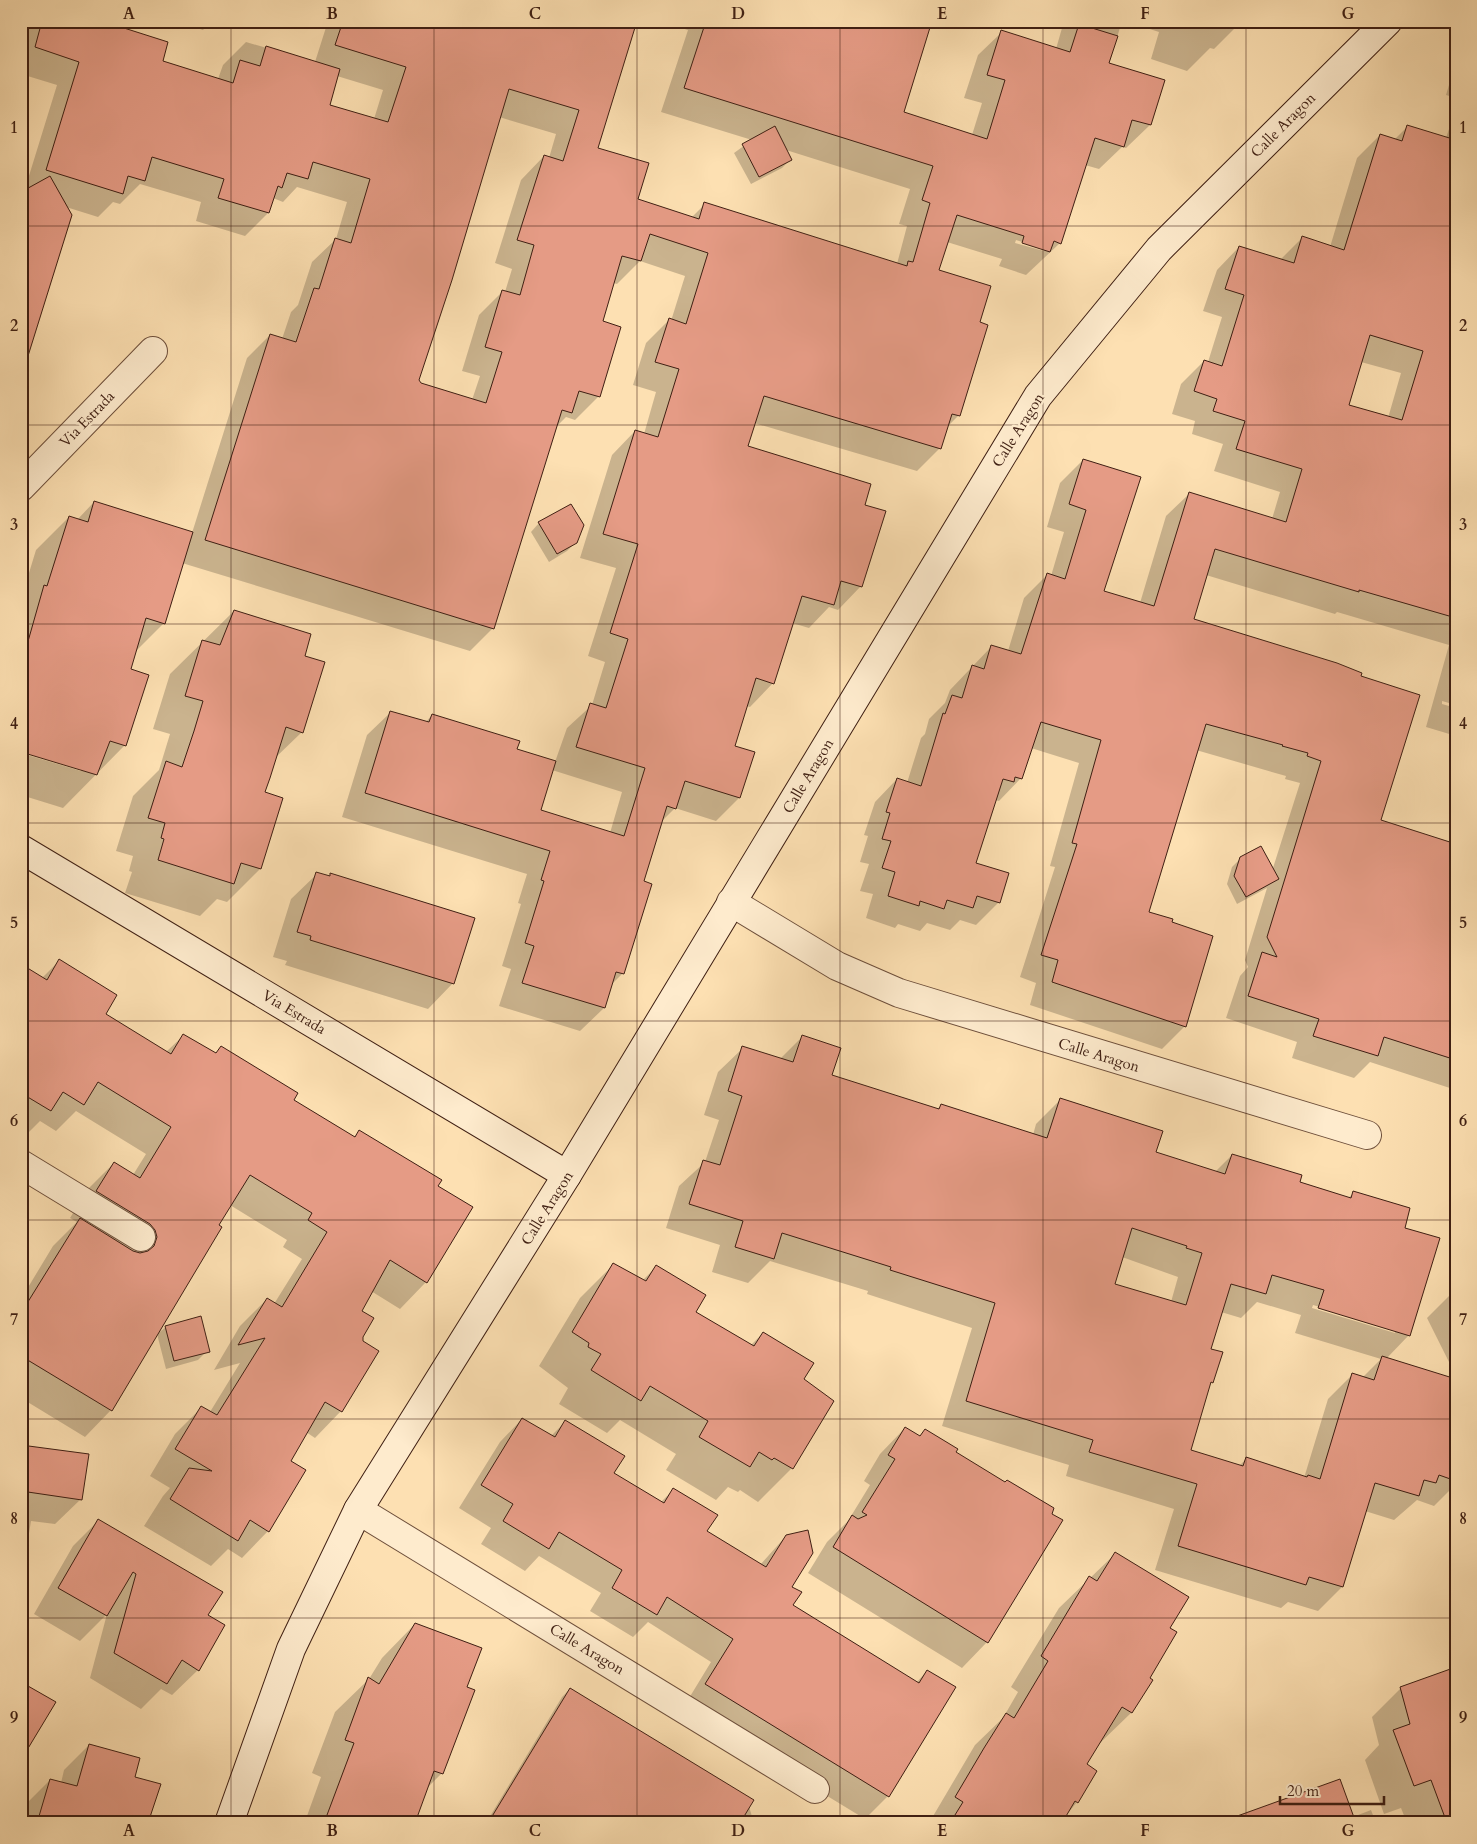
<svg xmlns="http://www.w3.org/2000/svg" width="1477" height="1844" viewBox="0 0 1477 1844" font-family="Cardo,serif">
  <rect width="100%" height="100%" fill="#fde0b2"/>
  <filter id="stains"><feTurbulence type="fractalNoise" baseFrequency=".004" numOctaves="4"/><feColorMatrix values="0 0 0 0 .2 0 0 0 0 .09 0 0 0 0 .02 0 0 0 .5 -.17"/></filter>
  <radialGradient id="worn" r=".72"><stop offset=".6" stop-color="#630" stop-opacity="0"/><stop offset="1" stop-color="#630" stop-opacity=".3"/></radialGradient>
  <g fill="#0003" fill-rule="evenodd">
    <path d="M21,21H98L161,61L218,79L223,65L246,42L315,62L328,21H636L597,149L637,200L691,218L705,204L897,264L907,226L899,224L910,189L786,150L790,160L782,168L751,184L734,153L752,140L661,112L688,30L658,21H931L902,113L972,135L982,103L964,98L978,55L1002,32L1056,49L1064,21H1122L1109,64L1150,125L1126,148L1122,147L1099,169L1085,165L1060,243L1026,275L999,266L1002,259L947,242L937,271L978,323L959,415L947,427L940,448L917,471L754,423L746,447L863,505L861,586L838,610L829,607L809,628L792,623L773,683L750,707L746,706L734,747L739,798L716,821L675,808L661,822L642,882L623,973L610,986L604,1008L580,1031L499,1006L511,969L502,966L521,904L518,903L527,874L342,817L367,735L391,712L425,723L432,715L516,750L555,762L567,728L592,705L605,662L588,656L616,568L580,558L612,455L635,431L644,434L656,392L633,385L646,343L669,320L671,321L685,276L640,261L617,284L613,283L601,321L599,396L575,420L566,417L554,429L493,628L470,651L182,563L164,623L135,652L129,670L125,745L63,808L21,795V753L81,771L83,769L21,750V599L36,550L69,517L77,520L94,502L192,533L247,358L270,335L282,339L291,312L298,305L312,262L336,239L347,202L297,187L283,202L273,198L268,213L245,236L196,221L201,202L140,184L120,204L113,202L98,217L66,207L70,215L21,371V194L24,192L57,85L21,74ZM337,76L383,90L374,119L328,106ZM499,117L556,134L549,158L544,156L521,180L495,263L512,269L505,292L503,291L479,315L462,371L480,376L472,400L420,384L418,380ZM1016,240L1044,249V251L1015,243ZM552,770L622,792L610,833L539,811Z"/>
    <path d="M176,21H211L203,30Z"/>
    <path d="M1125,21H1239L1237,26L1214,49L1210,48L1187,71L1151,59L1159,32Z"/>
    <path d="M1455,65H1456V98L1446,95Z"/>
    <path d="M1456,108V705L1442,701V704L1456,708V736L1426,727L1449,645L1337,612L1335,614L1206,575L1192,620L1379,821L1456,844V1090L1370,1062L1354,1078L1292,1058L1297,1042L1226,1018L1240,976L1248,967L1245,960L1267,888L1237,904L1227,884L1232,867L1241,858L1272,871L1300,783L1285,779L1286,776L1196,750L1148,913L1185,1026L1162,1049L1030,1005L1036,983L1020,977L1055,867L1050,866L1079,763L1031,748L1021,778L999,801L995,800L974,863L999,902L976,925L960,920L950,930L927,923L920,931L898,924L895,928L866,918L873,894L860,891L869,864L860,862L868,836L864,835L875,802L897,779L907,783L921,738L925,734L929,719L945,703L950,690L992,646L1008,651L1024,598L1047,575L1051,576L1064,532L1047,527L1060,483L1083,460L1102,592L1140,603L1166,516L1189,494L1272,519L1280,492L1214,471L1223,444L1192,434L1195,421L1172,414L1181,384L1204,361L1208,362L1222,317L1203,311L1217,270L1239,247L1280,260L1302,238L1330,247L1357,158L1380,135L1394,140L1407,127L1446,138ZM1361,362L1401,373L1388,418L1347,406Z"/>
    <path d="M539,523L576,542L567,551L549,562L531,532Z"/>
    <path d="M234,611L303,656L302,732L274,759L264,793L282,799L260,869L227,902L217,899L200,916L125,893L132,872L129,871L133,856L116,851L133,796L159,770L170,734L153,729L170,674Z"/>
    <path d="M317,874L328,877L331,875L453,983L428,1009L285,965L287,961L273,957L291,899Z"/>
    <path d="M59,961L104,1014L166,1052L184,1035L215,1054L221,1047L292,1100L353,1138L359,1132L436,1186L426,1282L400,1309L371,1291L361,1311L362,1337L341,1411L315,1438L306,1432L289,1461L268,1531L242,1558L228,1549L211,1566L144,1526L163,1496L170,1488L150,1476L175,1434L202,1407L210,1412L240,1363L214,1370L240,1326L267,1299L274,1304L302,1259L283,1247L287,1240L230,1205L157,1334L166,1327L206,1352L198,1360L166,1369L157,1334L111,1410L85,1437L21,1398V1299L53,1246L77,1222L70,1218L87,1190L114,1163L133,1175L146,1154L76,1111L56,1131L40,1121L24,1137L21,1136V967L42,978Z"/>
    <path d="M803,1036L830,1076L937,1109L941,1106L1033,1135L1036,1124L1060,1100L1154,1153L1215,1172L1232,1155L1298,1182L1348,1198L1354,1193L1403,1229L1409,1335L1386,1359L1456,1381V1484L1434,1506L1417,1500L1394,1520L1365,1511L1342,1587L1318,1611L1288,1602L1281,1608L1155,1570L1174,1509L1066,1476L1069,1465L942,1426L972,1328L867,1294L868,1291L770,1261L748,1283L712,1272L720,1245L666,1228L679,1186L705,1162L719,1120L704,1115L718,1072L743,1048L780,1059ZM1122,1257L1178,1277L1171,1302L1114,1285ZM1257,1302L1301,1315L1295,1333L1381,1359L1363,1377L1353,1374L1328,1399L1304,1478L1246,1459L1239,1466L1190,1451L1208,1386L1212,1382L1209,1350L1221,1312L1241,1318ZM1313,1305L1395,1330V1333L1312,1308Z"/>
    <path d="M613,1265L643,1280L656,1267L694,1313L751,1345L763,1333L802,1379L832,1401L792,1468L758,1502L740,1490L738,1492L728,1487L716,1500L666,1470L676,1454L620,1420L607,1433L559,1404L568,1388L539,1366L580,1298Z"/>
    <path d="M1456,1292V1376L1427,1318L1450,1295Z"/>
    <path d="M522,1419L551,1436L565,1422L612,1474L660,1503L674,1489L706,1531L760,1565L786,1536L792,1606L916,1683L927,1671L888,1796L865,1819L683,1708L711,1662L648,1622L633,1637L590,1611L601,1593L539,1556L525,1571L481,1544L491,1528L459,1508L500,1442Z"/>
    <path d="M905,1428L919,1437L925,1430L954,1452L987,1642L962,1668L808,1573L827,1542L848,1521L870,1485L864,1481L880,1454Z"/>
    <path d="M21,1446L81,1499L55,1524L31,1521L21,1583Z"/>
    <path d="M98,1521L207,1616L198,1670L172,1695L161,1689L141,1709L90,1678L107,1614L80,1641L34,1614L73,1546Z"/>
    <path d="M1115,1554L1168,1628L1148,1678L1151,1680L1131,1713L1100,1743L1099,1742L1085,1765L1077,1802L1060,1823H929L975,1745L1003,1718L1018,1692L1011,1687L1059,1608Z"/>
    <path d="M415,1624L466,1688L442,1773L427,1788L414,1823H300L307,1816L321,1777L312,1773L335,1712L369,1679L382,1658Z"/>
    <path d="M1401,1688L1456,1823H1407L1401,1808L1384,1814L1365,1760L1379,1745L1372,1717Z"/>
    <path d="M570,1689L746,1797L754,1823H486L562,1697Z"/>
    <path d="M89,1745L133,1778L159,1785L149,1823H21L25,1805L50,1780L61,1783L64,1770Z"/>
    <path d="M1371,1810L1376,1823H1249L1353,1817Z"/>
  </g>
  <g fill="#e59b85" stroke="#3f1f13" fill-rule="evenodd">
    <path d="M42,21H102L168,42L163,61L233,83L240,60L260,66L266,46L340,69L330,105L388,122L406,67L335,45L343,21H637L598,148L649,163L638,199L699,219L704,202L907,266L908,261L913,262L930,203L922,200L933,166L684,88L706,21H932L904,112L987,139L1005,80L987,75L1001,30L1070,52L1079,24L1118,36L1109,63L1165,80L1151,125L1132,120L1124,147L1095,138L1061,244L1054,241L1050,252L1022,243L1024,236L957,215L939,270L991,286L980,322L988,325L960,416L952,414L941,449L764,396L748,446L871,484L865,505L886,511L862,587L841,581L834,605L802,596L774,684L756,678L735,746L755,752L740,798L685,781L676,809L667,806L644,881L652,884L634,942L624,974L616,972L605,1008L522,983L534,946L525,943L544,881L541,880L550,851L365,793L390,711L429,722L432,714L520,741L517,749L556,761L541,810L624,836L645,768L576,747L590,703L606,708L628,639L610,633L638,544L603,534L635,430L658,437L679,369L655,362L669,318L686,324L708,253L650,234L641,261L622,256L603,321L621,327L600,397L579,391L572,413L562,410L494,629L205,540L270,334L296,342L314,288L319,289L335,238L351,243L370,179L313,162L308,179L287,173L282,188L278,186L269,213L218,198L224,179L152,157L145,181L128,176L123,194L46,170L79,62L35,47ZM509,89L579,110L563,161L544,155L517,240L534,245L520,295L502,290L485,347L502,352L486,403L421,383L419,380L452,280Z"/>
    <path d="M1407,125L1456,140V618L1359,590V592L1215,549L1194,619L1337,663L1362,673L1361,676L1420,695L1381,820L1456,844V1060L1384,1037L1378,1056L1313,1036L1319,1019L1248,996L1262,952L1277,957L1267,937L1321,761L1307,756L1308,753L1282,746L1283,745L1206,724L1149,912L1173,919L1172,922L1213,936L1186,1027L1052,982L1058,960L1041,955L1077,844L1072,843L1101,740L1041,722L1022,779L1015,777L1014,782L1003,779L976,863L1009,873L1000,903L977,896L973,908L947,900L944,909L920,901L919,906L888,896L895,872L882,868L891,841L882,839L890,813L886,812L897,778L921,786L943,713L945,714L952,695L962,698L972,665L984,669L991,645L1021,654L1047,573L1065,579L1086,510L1069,504L1083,459L1141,477L1104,591L1154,606L1189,492L1286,522L1302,469L1236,449L1245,421L1213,411L1217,399L1194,391L1204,360L1222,366L1244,295L1225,289L1239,246L1294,263L1302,236L1344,250L1380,134L1402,141ZM1370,335L1423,351L1402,420L1349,405Z"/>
    <path d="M775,126L792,160L759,177L742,144Z"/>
    <path d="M50,176L72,215L28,356L21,355V192Z"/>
    <path d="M94,501L193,532L165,624L146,618L131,669L149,675L126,746L110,741L97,775L21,752V666L44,585L47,586L69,516L88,522Z"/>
    <path d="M571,504L584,525L577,543L557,554L538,522Z"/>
    <path d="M234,610L311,634L305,656L325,662L303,733L286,727L270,778L265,792L283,798L261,869L241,863L234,884L158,860L164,839L161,838L165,823L148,818L166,761L182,767L194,731L203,701L185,696L202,640L220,645Z"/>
    <path d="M1261,846L1279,879L1246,897L1234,876L1240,857Z"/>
    <path d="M316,872L330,876V873L475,918L454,984L310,940L311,936L297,932Z"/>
    <path d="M59,959L117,995L106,1014L171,1054L183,1034L216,1053L221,1046L298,1093L294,1100L355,1137L359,1130L442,1180L438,1186L473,1207L427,1283L390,1260L362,1311L374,1318L363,1337V1341L379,1351L342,1412L325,1402L291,1461L306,1470L269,1532L250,1520L238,1541L170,1499L189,1468L212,1471L175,1449L201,1406L217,1415L265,1338L238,1345L267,1298L282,1307L327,1232L308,1220L312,1213L250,1175L219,1225L222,1227L112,1411L21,1356V1313L80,1218L133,1251L140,1253L148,1251L154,1246L157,1237L155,1230L150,1224L96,1191L114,1162L140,1178L171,1127L98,1082L84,1105L63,1092L51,1111L21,1093V964L47,980Z"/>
    <path d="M802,1035L841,1048L832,1075L939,1109L941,1104L1047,1138L1060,1098L1163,1131L1156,1152L1225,1174L1232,1154L1302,1175L1300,1182L1351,1198L1353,1191L1410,1208L1405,1228L1440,1238L1410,1336L1318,1308L1324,1290L1272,1275L1266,1294L1231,1284L1211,1349L1223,1352L1213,1383L1211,1382L1191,1450L1243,1466L1246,1457L1307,1477L1308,1475L1320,1479L1352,1373L1374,1380L1382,1356L1456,1379V1481L1439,1475L1436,1483L1424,1480L1419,1496L1375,1483L1343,1587L1309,1577L1306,1585L1178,1546L1197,1484L1089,1452L1093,1440L966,1401L995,1303L890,1270L891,1267L782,1233L774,1259L735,1247L743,1221L689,1204L703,1160L720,1165L742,1096L728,1091L742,1046L793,1062ZM1132,1228L1187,1246L1186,1248L1202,1253L1186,1305L1115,1284Z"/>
    <path d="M613,1263L646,1281L656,1265L706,1295L696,1312L754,1346L763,1332L814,1363L804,1379L834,1401L793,1469L774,1458L772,1460L759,1452L750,1467L699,1437L708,1421L650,1386L641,1401L591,1370L601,1354L588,1347L589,1343L572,1332Z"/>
    <path d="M201,1316L210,1352L174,1361L165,1326Z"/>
    <path d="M522,1418L555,1437L565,1420L625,1456L614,1473L664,1503L673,1488L718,1515L707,1531L766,1567L786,1535L808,1530L813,1553L792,1587L802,1592L793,1605L919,1683L927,1670L956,1687L889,1797L705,1684L733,1639L667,1597L657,1615L612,1588L622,1570L559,1532L549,1549L503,1521L513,1504L481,1485Z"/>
    <path d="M905,1427L920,1436L925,1429L958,1449L956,1452L1005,1482L1007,1480L1054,1508L1052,1514L1063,1520L988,1643L833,1547L852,1515L858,1519L867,1515L862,1512L895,1459L888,1455Z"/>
    <path d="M21,1445L89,1454L82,1500L21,1491Z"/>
    <path d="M98,1519L223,1592L208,1615L225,1625L199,1671L182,1660L167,1684L114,1653L136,1574L133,1572L107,1616L58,1588Z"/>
    <path d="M1115,1552L1189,1597L1170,1628L1177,1632L1150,1678L1153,1680L1132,1713L1122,1707L1087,1764L1097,1771L1078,1803L1075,1801L1062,1823H950L963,1802L955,1797L984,1748L1006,1713L1014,1718L1048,1661L1041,1656L1089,1576L1097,1581Z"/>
    <path d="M415,1623L482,1648L467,1687L475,1690L443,1774L434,1771L415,1823H324L354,1743L345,1740L368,1677L379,1684Z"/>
    <path d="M1456,1667V1823H1447L1431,1780L1414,1786L1393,1730L1410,1724L1400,1687Z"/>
    <path d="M21,1682L56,1702L21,1760Z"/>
    <path d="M570,1688L754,1800L740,1823H488Z"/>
    <path d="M89,1744L140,1758L135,1777L161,1784L148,1823H37L50,1779L77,1786Z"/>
    <path d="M1340,1779L1356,1823H1230L1229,1819Z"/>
  </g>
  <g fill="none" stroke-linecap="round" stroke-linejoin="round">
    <g stroke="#6e4f3b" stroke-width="30">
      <g id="street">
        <path d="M21,487L153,351"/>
        <path d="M731,902L837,966L899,993L1367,1135"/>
        <path d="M21,1164L141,1237"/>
        <path d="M358,1510L815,1789"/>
      </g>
    </g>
    <g stroke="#3f1f13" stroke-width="30">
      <g id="secondary">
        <path d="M21,849L567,1175"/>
        <path d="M229,1823L291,1649L358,1510L567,1175L1038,396L1159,249L1388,21"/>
      </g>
    </g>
    <use href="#street" stroke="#feebcd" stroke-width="28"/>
    <use href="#secondary" stroke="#feebcd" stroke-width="28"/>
  </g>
  <path fill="none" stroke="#3f1f13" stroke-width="1" stroke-opacity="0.55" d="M231,21V1823M434,21V1823M637,21V1823M840,21V1823M1043,21V1823M1246,21V1823M21,226H1456M21,425H1456M21,624H1456M21,823H1456M21,1021H1456M21,1220H1456M21,1419H1456M21,1618H1456"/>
  <g text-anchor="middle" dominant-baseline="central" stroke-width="4.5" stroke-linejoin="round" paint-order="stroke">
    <g font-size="15" fill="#3f1f13" stroke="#feebcd">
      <text transform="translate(1283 125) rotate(-45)">Calle Aragon</text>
      <text transform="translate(87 419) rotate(-46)">Via Estrada</text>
      <text transform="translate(1018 430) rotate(-58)">Calle Aragon</text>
      <text transform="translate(808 776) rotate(-59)">Calle Aragon</text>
      <text transform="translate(294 1012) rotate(31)">Via Estrada</text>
      <text transform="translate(1099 1055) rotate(17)">Calle Aragon</text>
      <text transform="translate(547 1208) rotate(-58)">Calle Aragon</text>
      <text transform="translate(587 1649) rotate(31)">Calle Aragon</text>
    </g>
  </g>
  <rect width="1477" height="1844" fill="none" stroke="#fde0b2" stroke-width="55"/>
  <path d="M1280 1796v8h104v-8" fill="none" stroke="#3f1f13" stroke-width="2.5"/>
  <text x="1287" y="1796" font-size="15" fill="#3f1f13" stroke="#feebcd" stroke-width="4" paint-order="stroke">20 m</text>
  <rect x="28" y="28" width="1422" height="1788" fill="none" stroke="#3f1f13" stroke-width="2"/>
  <g font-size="16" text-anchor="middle" font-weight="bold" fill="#3f1f13">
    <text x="129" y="19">A</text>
    <text x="332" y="19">B</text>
    <text x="535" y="19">C</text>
    <text x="738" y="19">D</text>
    <text x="942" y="19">E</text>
    <text x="1145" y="19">F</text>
    <text x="1348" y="19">G</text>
    <text x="14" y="133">1</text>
    <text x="1463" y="133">1</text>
    <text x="14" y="331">2</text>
    <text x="1463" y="331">2</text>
    <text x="14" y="530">3</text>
    <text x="1463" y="530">3</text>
    <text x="14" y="729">4</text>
    <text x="1463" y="729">4</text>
    <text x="14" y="928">5</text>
    <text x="1463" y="928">5</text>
    <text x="14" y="1126">6</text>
    <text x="1463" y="1126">6</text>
    <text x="14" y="1325">7</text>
    <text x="1463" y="1325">7</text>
    <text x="14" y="1524">8</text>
    <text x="1463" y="1524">8</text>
    <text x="14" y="1723">9</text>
    <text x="1463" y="1723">9</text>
    <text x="129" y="1836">A</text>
    <text x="332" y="1836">B</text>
    <text x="535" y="1836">C</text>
    <text x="738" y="1836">D</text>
    <text x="942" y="1836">E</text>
    <text x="1145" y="1836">F</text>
    <text x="1348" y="1836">G</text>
  </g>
  <rect width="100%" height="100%" filter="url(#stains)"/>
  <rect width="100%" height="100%" fill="url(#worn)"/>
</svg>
